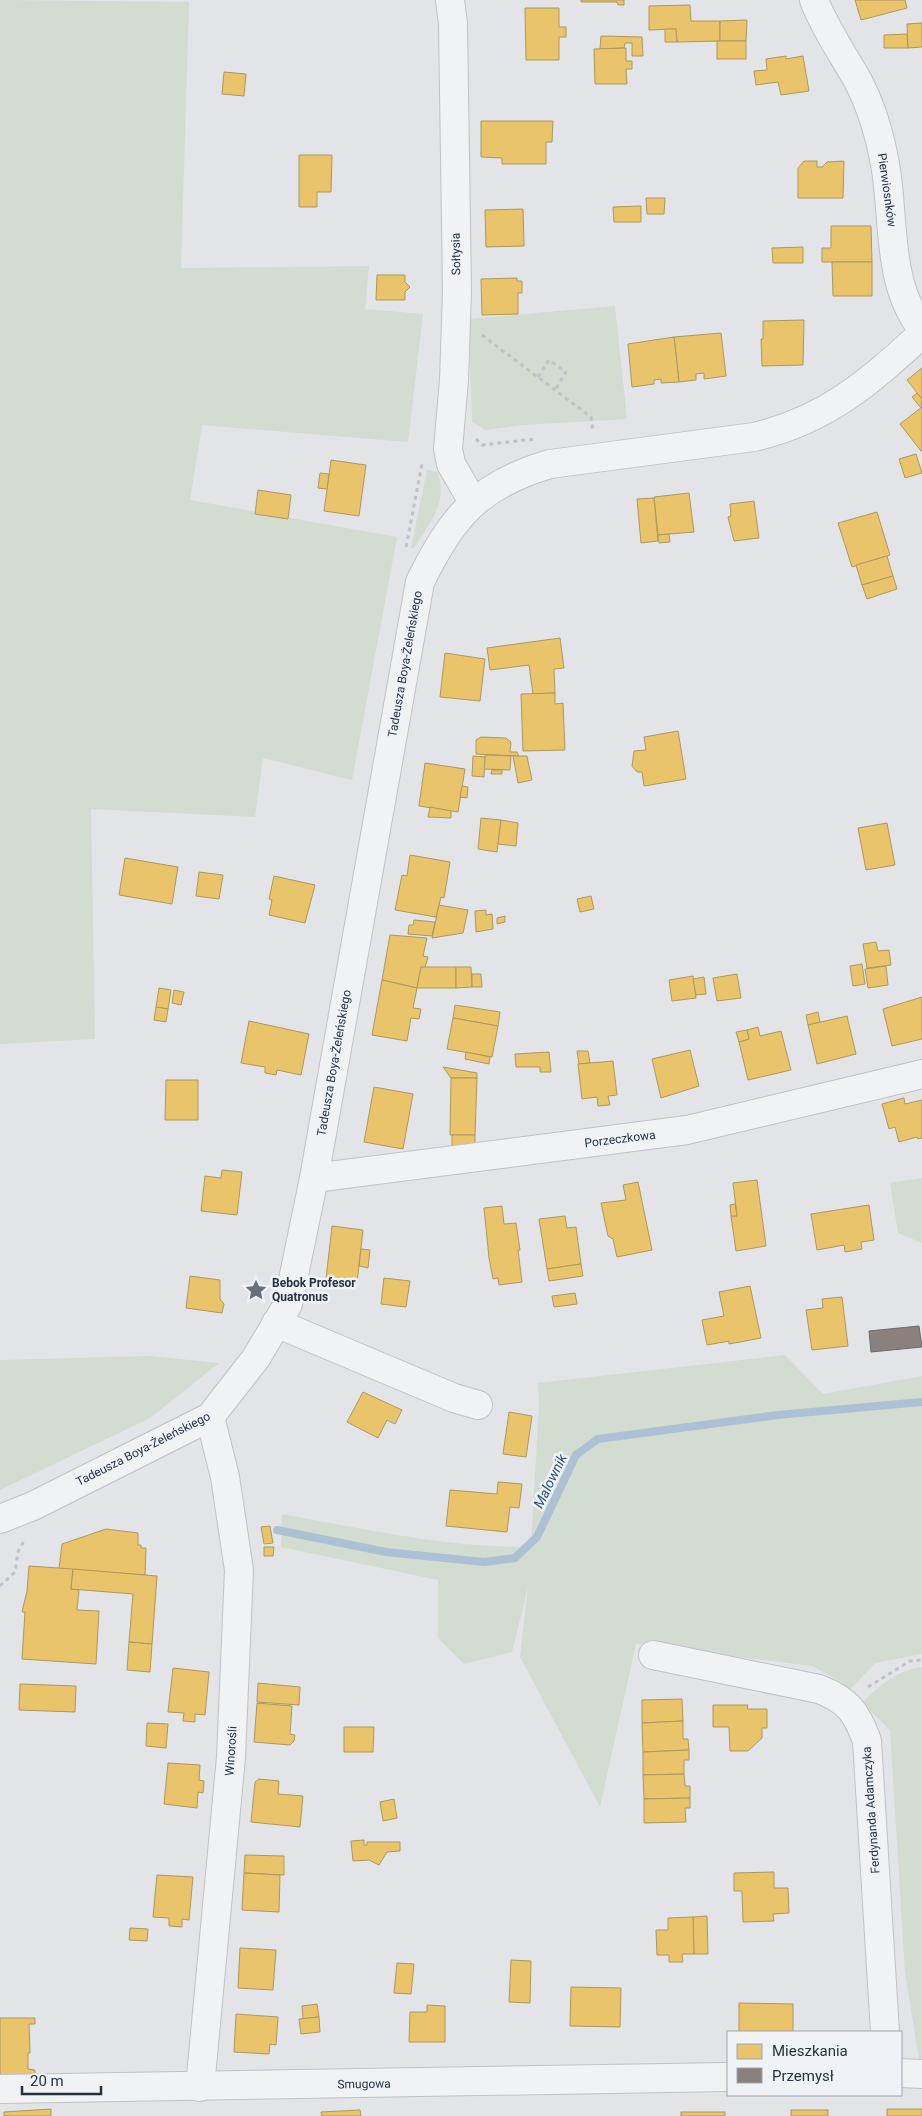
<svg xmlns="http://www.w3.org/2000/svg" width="922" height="2116" viewBox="0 0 922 2116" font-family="Roboto,sans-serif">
  <rect width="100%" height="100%" fill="#e2e4e7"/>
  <g fill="#d2dcd1">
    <path d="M0,0L189,2L181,268L369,266L365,309L423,314L408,442L202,425L190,500L397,537L352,780L263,758L255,817L91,809L95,1039L0,1044Z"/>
    <path d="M615,306L627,419L524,425L486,430L472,422L469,319Z"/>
    <path d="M427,470L438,472C447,505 431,521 414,548H411Z"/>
    <path d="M922,1178V1243L898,1233L890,1183Z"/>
    <path d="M785,1355L823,1394L922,1376V1654L875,1663L849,1691L836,1679L812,1666L636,1644L600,1807L520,1657L528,1587L512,1652L464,1664L438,1638V1580L281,1547L282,1514C364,1529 448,1548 531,1547L539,1404L538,1383Z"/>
    <path d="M150,1356L219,1363L150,1418L0,1490V1360Z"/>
    <path d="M922,1667V2060H919L905,1972L890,1730L862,1703C878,1686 898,1670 922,1667Z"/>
  </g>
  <g fill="#e9c46a" stroke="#ae985e">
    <path d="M581,0H624V5H618L617,2H581Z"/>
    <path d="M855,0H905L907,8L861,20Z"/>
    <path d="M690,5L691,21H720V41L677,42L676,29L649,30V6Z"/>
    <path d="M525,8H559V27H566V37H559V60H526Z"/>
    <path d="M747,20L746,41H720V21Z"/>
    <path d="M922,23V47L908,48L907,24Z"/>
    <path d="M665,29H676L677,42H665Z"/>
    <path d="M907,34L908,48H884V35Z"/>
    <path d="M601,36L642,37L643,56H632V43H625L624,48L600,49Z"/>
    <rect x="717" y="41" width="29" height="18"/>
    <path d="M626,48V61H632V69H626L627,84H595L594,49Z"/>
    <path d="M786,56V59L803,56L809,91L781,95L778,82L756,85L754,71L767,70L766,59Z"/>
    <path d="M224,72L246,74L244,96L222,94Z"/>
    <path d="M481,121H553L552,142H546V164H502V158L481,157Z"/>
    <path d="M299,155H332L331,192H317V207H299Z"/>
    <path d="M804,161H817V167H822L827,162L844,161L843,198H798V168Z"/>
    <path d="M646,198H665L664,214H647Z"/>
    <path d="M641,206V222H614L613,207Z"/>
    <path d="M523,209L524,246L486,247L485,210Z"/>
    <path d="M831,226H871L872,262H822V248H831Z"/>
    <path d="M803,247V263H773L772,248Z"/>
    <path d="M832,262H872V296H833Z"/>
    <path d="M377,275H405V282L410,287L405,292V300H376Z"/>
    <path d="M517,278V281H522V293H518V314L482,315L481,279Z"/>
    <path d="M804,320L803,365L762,366L761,339H763V321Z"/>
    <path d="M721,333L726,376L704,379V373L696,374V380L679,382L674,337Z"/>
    <path d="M674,337L679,382L661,383V379L654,380V384L632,387L628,344Z"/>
    <path d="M922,368V399L907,380Z"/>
    <path d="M917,393L922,399L921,408L912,397Z"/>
    <path d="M922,407V451H921L900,424Z"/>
    <path d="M916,454L922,473L905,478L899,459Z"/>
    <path d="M331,460L366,465L359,516L324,511Z"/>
    <path d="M320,473L329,474L327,489L318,488Z"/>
    <path d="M258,490L291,495L288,519L255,514Z"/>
    <path d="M689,493L694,532L658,535L654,497Z"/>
    <path d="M654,498L658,541L641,543L637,499Z"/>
    <path d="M754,501L759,538L734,541L728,517L731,516L730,504Z"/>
    <path d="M877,512L890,555L852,567L838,523Z"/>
    <path d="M669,534L670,542L659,543L658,535Z"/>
    <path d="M887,556L893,576L862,585L856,565Z"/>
    <path d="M893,576L897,589L867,599L862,585Z"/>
    <path d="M560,638L564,668L554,669L555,693L533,694L529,665L490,670L487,648Z"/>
    <path d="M445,653L485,659L480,701L440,697Z"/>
    <path d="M555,693V704L563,703L565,750L523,751L521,694Z"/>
    <path d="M678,731L686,779L644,786L642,772H637L632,766L634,751L646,750L644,737Z"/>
    <path d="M481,737L506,738L511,742L510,752H517L519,756L476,754V740Z"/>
    <path d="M485,755L511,756L510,770L484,769Z"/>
    <path d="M473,756L485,757L484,777L472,776Z"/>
    <path d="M513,756H527L532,780L518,783Z"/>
    <path d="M425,763L465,769L458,812L419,806Z"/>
    <path d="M492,770H502V774H491Z"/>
    <path d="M462,786L468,787L467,798L460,797Z"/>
    <path d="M430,807L451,811V818L428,817Z"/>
    <path d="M481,818L501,820L497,852L478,849Z"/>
    <path d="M501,820L518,823L516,846L498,844Z"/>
    <path d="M887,823L895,865L866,870L858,828Z"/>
    <path d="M410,855L450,862L444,898L441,897L436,917L395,910L402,875L407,876Z"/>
    <path d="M125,858L178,867L172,904L119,895Z"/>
    <path d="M199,872L223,875L219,899L196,896Z"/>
    <path d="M274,876L315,885L305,923L269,915L272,900L269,899Z"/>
    <path d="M591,896L594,909L580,912L577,899Z"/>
    <path d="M439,905L468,910L463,933L432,938Z"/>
    <path d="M486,910V915L492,914L493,929L476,932L475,911Z"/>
    <path d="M505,916V922L497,924V918Z"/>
    <path d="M414,920L435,922L432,936L408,934L409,925H413Z"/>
    <path d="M390,935L427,938L423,956L428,957L425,968L421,967L417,988L382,980Z"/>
    <path d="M876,942L878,951L889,950L891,965L867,968L863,944Z"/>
    <path d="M862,964L865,984L853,986L850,966Z"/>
    <path d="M886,966L888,985L868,988L865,969Z"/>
    <path d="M421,967H456V988H417Z"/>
    <path d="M456,967H471L472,987L456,988Z"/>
    <path d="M472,974H481L482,987H472Z"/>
    <path d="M737,974L741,998L717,1001L713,978Z"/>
    <path d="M693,976L696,998L672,1001L669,980Z"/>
    <path d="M704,977L706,994L696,995L693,979Z"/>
    <path d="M382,980L417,988L413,1008L421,1009L419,1019L411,1018L407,1041L372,1035Z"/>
    <path d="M159,988L171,990L168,1009L156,1007Z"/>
    <path d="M174,990L184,992L181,1005L172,1003Z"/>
    <path d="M922,997V1039L892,1046L883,1009Z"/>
    <path d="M455,1005L500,1012L498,1026L453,1018Z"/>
    <path d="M156,1007L168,1009L166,1022L154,1020Z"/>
    <path d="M818,1012L820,1022L808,1025L806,1015Z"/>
    <path d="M847,1016L856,1054L817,1064L808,1025Z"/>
    <path d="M453,1018L498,1026L492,1057L447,1049Z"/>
    <path d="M249,1021L309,1034L301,1075L277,1070L276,1075L265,1073V1067L241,1063Z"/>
    <path d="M758,1027L760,1036L781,1031L791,1070L748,1080L739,1042L749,1039L747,1030Z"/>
    <path d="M747,1030L749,1039L739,1042L736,1032Z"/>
    <path d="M690,1050L699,1086L661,1098L652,1059Z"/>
    <path d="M577,1051H588L590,1063L579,1064Z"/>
    <path d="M466,1052L490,1057L489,1064L465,1059Z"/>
    <path d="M549,1052L551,1072H540V1067H516L515,1054Z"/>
    <path d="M613,1061L617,1095L608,1096L610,1105L598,1106L597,1097L582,1099L578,1064Z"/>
    <path d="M443,1067L477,1073V1078H451Z"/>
    <path d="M451,1078H477L475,1135H450Z"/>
    <path d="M166,1080H198V1120H165Z"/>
    <path d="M374,1087L413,1094L403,1149L364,1142Z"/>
    <path d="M904,1098L905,1104L922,1100V1138L918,1139L917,1137L899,1142L895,1127L889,1129L882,1104Z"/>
    <path d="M452,1135H475V1148L452,1149Z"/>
    <path d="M222,1170L242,1172L237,1215L201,1211L205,1176L221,1178Z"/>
    <path d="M757,1180L766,1246L736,1251L731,1216H737L733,1183Z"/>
    <path d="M638,1182L652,1250L617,1257L613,1239L608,1236L601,1203L626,1200L623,1185Z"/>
    <path d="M735,1204L737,1216H731L730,1205Z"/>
    <path d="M869,1205L874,1240L861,1242L862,1249L845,1252L844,1245L817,1250L811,1214Z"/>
    <path d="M502,1206L504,1224L516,1223L520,1250H518L522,1282L499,1285L498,1278L493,1279L489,1258L484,1208Z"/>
    <path d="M565,1216L567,1228L576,1227L581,1264L547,1269L539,1219Z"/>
    <path d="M332,1226L363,1230L357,1283L326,1279Z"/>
    <path d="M361,1249L370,1250L368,1268L359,1266Z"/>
    <path d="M581,1264L583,1276L549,1281L547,1269Z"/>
    <path d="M190,1276L220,1280V1299L224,1304L222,1313L186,1308Z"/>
    <path d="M384,1278L410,1281L406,1307L381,1304Z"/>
    <path d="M750,1286L761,1338L729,1344V1341L707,1345L702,1320L724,1316L719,1292Z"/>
    <path d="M575,1293L577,1304L554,1307L552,1296Z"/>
    <path d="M842,1297L848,1346L812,1350L806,1310L823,1308L822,1299Z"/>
    <path d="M363,1392L402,1410L395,1424L387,1420L378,1438L347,1422Z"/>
    <path d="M509,1412L532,1416L526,1457L503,1454Z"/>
    <path d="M498,1482L522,1484L519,1508L510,1507L507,1532L446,1526L450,1490L497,1494Z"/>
    <path d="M270,1526L273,1543L264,1544L261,1527Z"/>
    <path d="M106,1529L138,1533V1545H141V1548H146L145,1575L59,1569L62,1544Z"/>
    <path d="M264,1547H274L273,1556H264Z"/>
    <path d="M29,1566L73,1569L71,1589L79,1590L77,1610L99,1611L96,1664L22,1659L25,1612H22L27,1591Z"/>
    <path d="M73,1569L157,1576L152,1644L129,1642L133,1594L71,1589Z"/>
    <path d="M129,1642L152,1644L150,1672L127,1670Z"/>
    <path d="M173,1668L209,1672L205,1715L195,1714V1722L183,1721L184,1713L168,1712Z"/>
    <path d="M258,1683L300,1687L299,1705L257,1702Z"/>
    <path d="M20,1684L76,1686L75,1712L19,1710Z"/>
    <path d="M682,1699L683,1721L642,1723V1700Z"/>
    <path d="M257,1703L292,1706L290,1734L295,1735L294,1741L290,1745L254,1742Z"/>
    <path d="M713,1705H748L747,1709H767V1728H762V1738L748,1751H730L729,1727H713Z"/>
    <path d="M683,1721V1739H688L689,1750L643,1752L642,1723Z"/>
    <path d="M147,1723L168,1724L166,1748L146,1746Z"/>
    <path d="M344,1727H374L373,1752H344Z"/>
    <path d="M689,1750V1760H684V1774L643,1775V1752Z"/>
    <path d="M168,1763L200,1765L199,1780L204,1781L203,1793L198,1792L197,1808L164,1804Z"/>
    <path d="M684,1774L685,1786H690V1798L644,1799L643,1775Z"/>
    <path d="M259,1779L279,1781L278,1794L303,1796L300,1827L251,1822L255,1782Z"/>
    <path d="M690,1798V1808H685L686,1822L644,1823V1799Z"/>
    <path d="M394,1799L397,1818L383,1821L380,1802Z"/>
    <path d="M364,1840V1845H367V1842H400V1851L387,1852L379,1865L369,1860L353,1861L351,1841Z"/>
    <path d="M245,1855L284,1856V1875L244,1873Z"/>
    <path d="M774,1872V1888H788L789,1913L773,1914L774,1921L743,1922L742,1891H734V1873Z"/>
    <path d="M244,1873L280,1875L279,1912L242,1910Z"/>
    <path d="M157,1875L193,1877L189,1920L182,1919V1927L169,1926V1918L153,1917Z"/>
    <path d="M707,1916L708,1954H694L693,1917Z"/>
    <path d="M693,1917L694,1954H682L683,1962H669V1955H657L656,1930H668V1918Z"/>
    <path d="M130,1928L148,1929L147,1941L129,1940Z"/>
    <path d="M240,1948L276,1950L273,1990L238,1988Z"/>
    <path d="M511,1960L531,1961L530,2003L509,2002Z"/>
    <path d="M397,1963L414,1964L411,1994L394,1993Z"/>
    <path d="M571,1987L621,1988L620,2027L570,2026Z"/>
    <path d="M739,2003L793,2004V2032H739Z"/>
    <path d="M317,2004L319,2017L303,2019L302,2006Z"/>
    <path d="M427,2005L445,2006V2042H409L410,2012H427Z"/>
    <path d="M236,2014L278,2017L276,2045L270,2044L269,2054L234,2052Z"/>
    <path d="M319,2017L320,2032L301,2034L299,2019Z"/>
    <path d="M0,2018H35V2024H29L30,2053H28V2069L35,2070V2076H0Z"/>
    <path d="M51,2109V2116H4V2112Z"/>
    <rect x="887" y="2109" width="35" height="7"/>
    <path d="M360,2110L361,2116H322L321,2112Z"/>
    <rect x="791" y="2110" width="37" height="6"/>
    <rect x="681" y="2112" width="44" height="4"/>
  </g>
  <path fill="#8a817c" stroke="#6c696b" d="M919,1326L922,1347L871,1352L869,1331Z"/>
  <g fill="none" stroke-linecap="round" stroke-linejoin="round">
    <path stroke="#adc1d6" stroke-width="8" d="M277,1530L386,1552L484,1562L515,1558L537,1537L576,1455L598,1439L778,1415L922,1402"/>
    <g stroke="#c0c2c5" stroke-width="30">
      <g id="minor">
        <path d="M450,0L453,24L457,291L454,380L448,449L451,464L473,502"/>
        <path d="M814,0C825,29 843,54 858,81C871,106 880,136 885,164C895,220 886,282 922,329"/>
        <path d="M314,1178L687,1130L922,1074"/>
        <path d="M276,1323L454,1398L478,1405"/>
        <path d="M0,1519L33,1506L210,1417L256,1358L288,1304L314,1178L420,582C452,517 478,485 550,464L754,437C827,420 869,382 922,334"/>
        <path d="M653,1655L819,1689C848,1700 857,1713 867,1741L885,2032"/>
        <path d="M901,2073L922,2074"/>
        <path d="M200,2087L231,1757L239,1570L225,1477L210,1417"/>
        <path d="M0,2089L728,2077"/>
      </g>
    </g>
    <g stroke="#c0c2c7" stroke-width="3" stroke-dasharray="4 4" stroke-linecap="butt">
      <path d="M482,335L591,417L593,432"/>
      <path d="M538,377L549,360L566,372L555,390"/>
      <path d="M476,439L482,445L535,439"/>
      <path d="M406,547L422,464"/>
      <path d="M0,1586L15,1572L18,1552L25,1539"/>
      <path d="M868,1687L910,1661L922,1660"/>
    </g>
    <use href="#minor" stroke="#f1f2f4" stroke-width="28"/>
  </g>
  <defs>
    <g id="sight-bare" transform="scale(1.725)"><path d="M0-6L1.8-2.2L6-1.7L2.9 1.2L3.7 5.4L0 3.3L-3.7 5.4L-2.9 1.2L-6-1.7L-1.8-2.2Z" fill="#68707c" stroke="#eff3f7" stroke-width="2.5" paint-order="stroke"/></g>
  </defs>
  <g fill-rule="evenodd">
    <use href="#sight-bare" x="256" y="1290"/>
  </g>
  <g text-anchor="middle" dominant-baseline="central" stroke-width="5" stroke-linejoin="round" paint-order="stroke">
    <g font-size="12" fill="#263143" stroke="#eff3f7">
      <text transform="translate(887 190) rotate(82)">Pierwiosnków</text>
      <text transform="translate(456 254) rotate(-91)">Sołtysia</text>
      <text transform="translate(405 664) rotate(-80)">Tadeusza Boya-Żeleńskiego</text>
      <text transform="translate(334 1063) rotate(-80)">Tadeusza Boya-Żeleńskiego</text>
      <text transform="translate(620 1139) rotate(-7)">Porzeczkowa</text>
      <text transform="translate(143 1449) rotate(-27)">Tadeusza Boya-Żeleńskiego</text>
      <text transform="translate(231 1751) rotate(-86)">Winorośli</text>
      <text transform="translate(871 1810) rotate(-94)">Ferdynanda Adamczyka</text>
      <text transform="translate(364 2084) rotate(-1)">Smugowa</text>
    </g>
    <g font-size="12" font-weight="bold" fill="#263143" stroke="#eff3f7" text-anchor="start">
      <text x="272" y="1283">Bebok Profesor<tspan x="272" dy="14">Quatronus</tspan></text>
    </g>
    <g font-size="14" font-style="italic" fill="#2c517b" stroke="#eff3f7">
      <text transform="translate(550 1481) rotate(-64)">Malownik</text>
    </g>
  </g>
  <rect x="727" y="2031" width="175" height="65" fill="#eff3f7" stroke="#9fa5af"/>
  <rect x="737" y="2044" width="25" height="15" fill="#e9c46a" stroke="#9fa5af"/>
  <text x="772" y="2056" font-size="15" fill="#263143">Mieszkania</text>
  <rect x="737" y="2068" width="25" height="15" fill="#8a817c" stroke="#9fa5af"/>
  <text x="772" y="2081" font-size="15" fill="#263143">Przemysł</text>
  <path d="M22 2086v8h79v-8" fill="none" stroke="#263143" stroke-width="2.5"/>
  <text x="30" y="2086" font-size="15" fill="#263143" stroke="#eff3f7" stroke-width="4" paint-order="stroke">20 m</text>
</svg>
